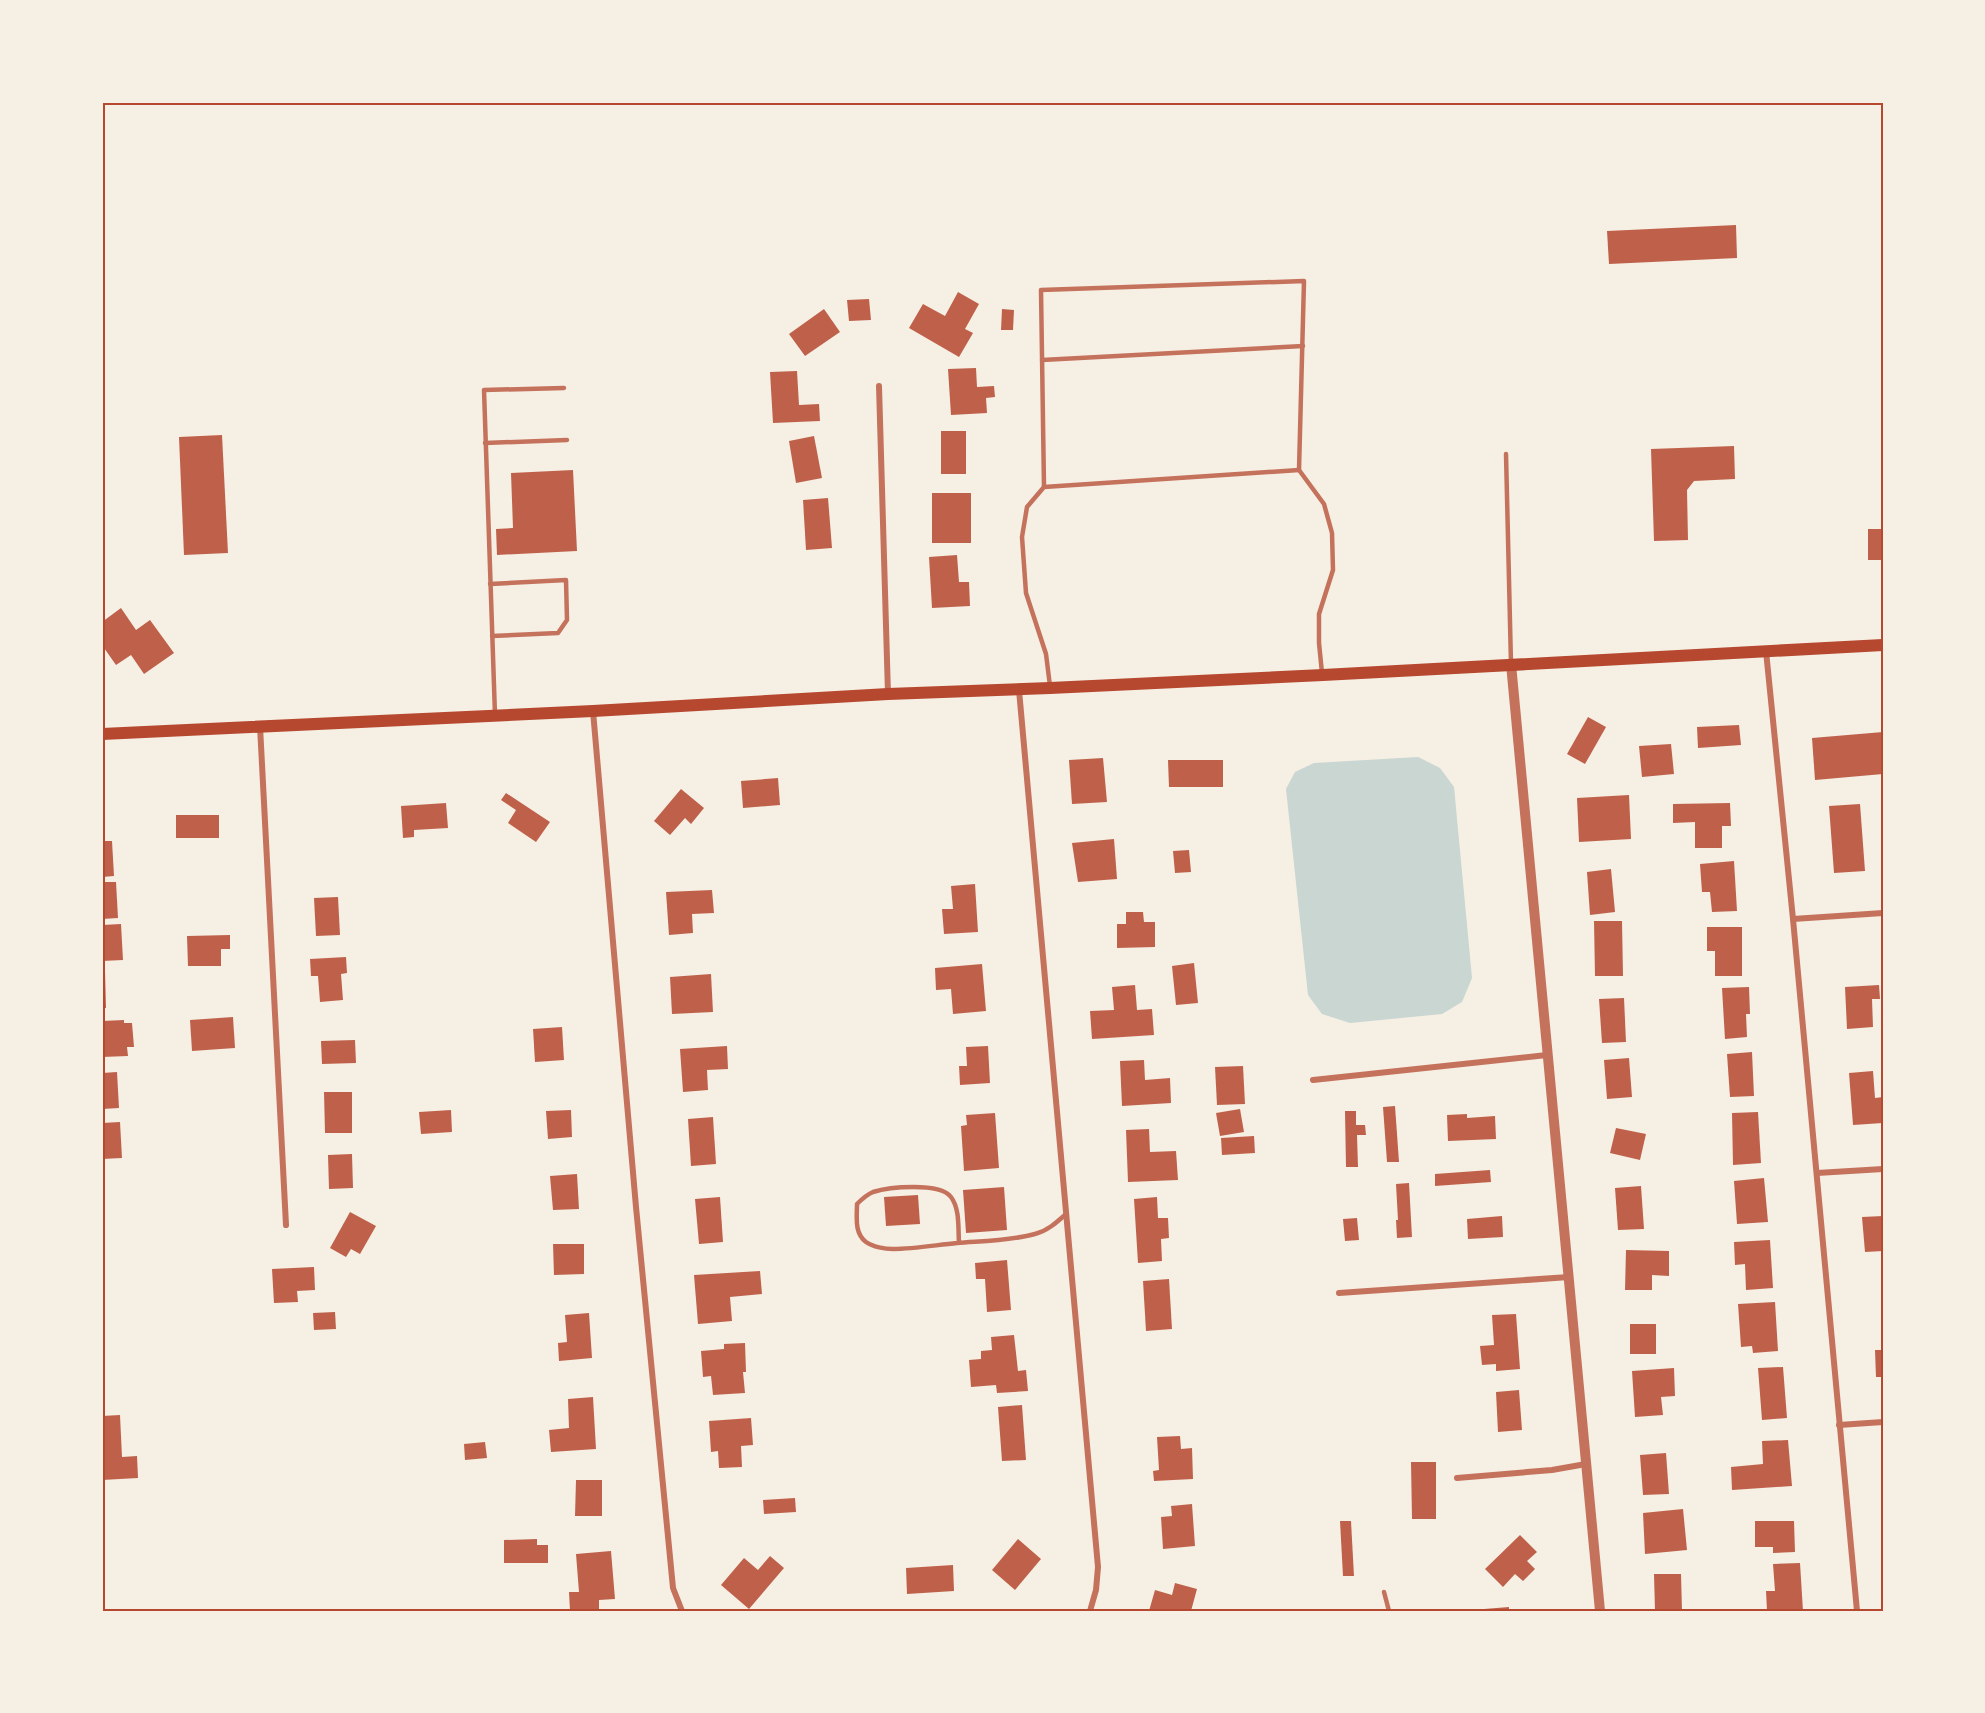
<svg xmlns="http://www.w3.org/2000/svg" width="1985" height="1713" viewBox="0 0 1985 1713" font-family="'Alegreya Sans',sans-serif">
  <rect width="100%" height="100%" fill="#f6efe4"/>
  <path fill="#c9d6d2" d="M1418,757L1440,768L1454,787L1472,978L1462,1002L1442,1014L1350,1023L1322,1014L1308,995L1286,789L1295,772L1314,763Z"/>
  <g fill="#bf614a">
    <path d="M1736,225L1737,258L1609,264L1607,231Z"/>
    <path d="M958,292L979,304L965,329L973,333L959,357L909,328L923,304L945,316Z"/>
    <path d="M869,299L871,320L849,321L847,300Z"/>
    <path d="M824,309L840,332L805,356L789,334Z"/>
    <path d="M1002,309L1014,310L1013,330H1001Z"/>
    <path d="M976,368L977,387L994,386L995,397L986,398L987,413L951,415L948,369Z"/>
    <path d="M797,371L799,405L819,404L820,421L773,423L770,372Z"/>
    <rect x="941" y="431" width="25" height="43"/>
    <path d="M222,435L228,553L184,555L179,437Z"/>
    <path d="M814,436L822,478L796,483L789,441Z"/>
    <path d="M1734,446L1735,479L1694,481L1687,490L1688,540L1654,541L1651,449Z"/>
    <path d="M573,470L577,551L497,555L496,529L513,528L511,473Z"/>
    <rect x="932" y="493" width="39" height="50"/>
    <path d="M828,498L832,548L806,550L803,500Z"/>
    <rect x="1868" y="529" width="15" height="31"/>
    <path d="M957,555L959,582H969L970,606L932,608L929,557Z"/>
    <path d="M121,608L136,630L150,620L174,653L144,674L131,655L116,665L102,645V622Z"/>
    <path d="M1588,717L1606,727L1585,764L1567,754Z"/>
    <path d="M1739,725L1741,745L1698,748L1697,727Z"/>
    <path d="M1883,732V774L1815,780L1812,738Z"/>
    <path d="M1671,744L1674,774L1642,777L1639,746Z"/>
    <path d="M1103,758L1107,802L1072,804L1069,760Z"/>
    <path d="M1168,760H1223V787H1169Z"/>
    <path d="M778,778L780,805L743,808L741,781Z"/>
    <path d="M681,789L704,808L691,824L685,818L670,835L654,821Z"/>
    <path d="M506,793L550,822L536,842L508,823L516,810L501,800Z"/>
    <path d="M1629,795L1631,839L1579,842L1577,798Z"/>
    <path d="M446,803L448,828L414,830V837L403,838L401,806Z"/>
    <path d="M1730,803L1731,826H1722V848H1695V822L1673,823V804Z"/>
    <path d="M1860,804L1865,871L1834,873L1829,806Z"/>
    <rect x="176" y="815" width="43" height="23"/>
    <path d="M1114,839L1117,879L1078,882L1072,843Z"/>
    <path d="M102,841H112L114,876L102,877Z"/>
    <path d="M1189,850L1191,872L1175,873L1173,851Z"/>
    <path d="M1734,861L1737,911L1712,912L1710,892H1702L1700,864Z"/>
    <path d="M1611,869L1615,912L1590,915L1587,872Z"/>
    <path d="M102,882H116L118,918L102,919Z"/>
    <path d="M975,884L978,932L944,934L942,909H953L951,886Z"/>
    <path d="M712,890L714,913L692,914L693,933L669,935L666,892Z"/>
    <path d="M338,897L340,935L316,936L314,898Z"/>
    <path d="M1126,912H1143L1144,922H1155V947L1117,948V924H1126Z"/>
    <path d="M1594,921H1622L1623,976H1595Z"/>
    <path d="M121,924L123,960L102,961V925Z"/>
    <path d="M1707,927H1742V976H1715V951H1707Z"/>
    <path d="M230,935V949H221V966H188L187,936Z"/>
    <path d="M346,957L347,973L341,974L343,1000L320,1002L318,976H311L310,959Z"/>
    <path d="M1194,963L1198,1003L1176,1005L1172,966Z"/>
    <path d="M982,964L986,1011L953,1014L951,989L936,990L935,968Z"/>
    <path d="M102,971H105L106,1008H102Z"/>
    <path d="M711,974L713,1012L672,1014L670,977Z"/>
    <path d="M1135,985L1137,1010L1152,1009L1154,1035L1092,1039L1090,1011L1114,1010L1112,987Z"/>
    <path d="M1879,985L1880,999H1872L1873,1027L1847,1029L1845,987Z"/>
    <path d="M1749,987L1750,1014H1746L1747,1037L1725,1039L1722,988Z"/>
    <path d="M1624,998L1626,1042L1602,1043L1599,999Z"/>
    <path d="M233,1017L235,1048L192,1051L190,1020Z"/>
    <path d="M124,1020V1023H132L134,1047H127L128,1056L102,1057V1021Z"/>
    <path d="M562,1027L564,1060L535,1062L533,1029Z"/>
    <path d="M355,1040L356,1063L322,1064L321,1041Z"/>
    <path d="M727,1046L728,1069L707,1070L708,1090L683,1092L680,1049Z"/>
    <path d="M988,1046L990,1083L960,1085L959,1066H967L966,1047Z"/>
    <path d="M1752,1052L1754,1096L1730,1097L1727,1054Z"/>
    <path d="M1629,1058L1632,1097L1607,1099L1604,1060Z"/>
    <path d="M1144,1060L1145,1080L1170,1078L1171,1103L1122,1106L1120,1061Z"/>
    <path d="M1243,1066L1245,1104L1217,1105L1215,1067Z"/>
    <path d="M1873,1071L1875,1098L1883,1097V1123L1853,1125L1849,1073Z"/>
    <path d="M117,1072L119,1108L102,1109V1073Z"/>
    <path d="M324,1092H352V1133H325Z"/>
    <path d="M1395,1106L1399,1162H1387L1383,1107Z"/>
    <path d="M1240,1109L1244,1132L1220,1136L1216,1113Z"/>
    <path d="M451,1110L452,1132L421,1134L419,1112Z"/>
    <path d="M571,1110L572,1137L548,1139L546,1111Z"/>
    <path d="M1345,1111H1356V1125H1365L1366,1135H1357L1358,1167H1346Z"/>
    <path d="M1758,1112L1761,1163L1733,1165L1732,1113Z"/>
    <path d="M995,1113L999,1168L964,1171L961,1126L967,1125L966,1115Z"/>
    <path d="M1467,1114V1118L1495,1116L1496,1139L1448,1141L1447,1115Z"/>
    <path d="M713,1117L716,1164L691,1166L688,1119Z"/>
    <path d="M120,1122L122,1158L102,1159V1123Z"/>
    <path d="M1616,1128L1646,1134L1640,1160L1610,1153Z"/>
    <path d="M1149,1129L1150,1152L1176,1151L1178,1180L1128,1182L1126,1130Z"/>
    <path d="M1254,1136L1255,1153L1222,1155L1221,1138Z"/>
    <path d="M352,1154L353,1188L329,1189L328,1155Z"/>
    <path d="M1490,1170L1491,1182L1435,1186V1174Z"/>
    <path d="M577,1174L579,1209L553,1210L550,1176Z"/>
    <path d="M1764,1178L1768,1222L1737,1224L1734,1181Z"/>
    <path d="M1409,1183L1412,1237L1397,1238L1396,1220H1398L1396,1184Z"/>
    <path d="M1641,1186L1644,1229L1618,1230L1615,1188Z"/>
    <path d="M1004,1187L1007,1230L966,1233L963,1190Z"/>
    <path d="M918,1195L920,1224L886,1226L884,1197Z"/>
    <path d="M720,1197L723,1242L699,1244L695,1199Z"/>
    <path d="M1157,1197L1158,1218H1168L1169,1238L1161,1239L1162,1261L1138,1263L1134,1199Z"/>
    <path d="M350,1212L376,1226L360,1254L351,1249L346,1257L330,1248Z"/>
    <path d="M1502,1216L1503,1237L1468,1239L1467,1219Z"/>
    <path d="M1883,1216V1251L1865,1252L1862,1217Z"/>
    <path d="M1357,1218L1359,1240L1345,1241L1343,1219Z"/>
    <path d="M1770,1240L1773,1288L1746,1290L1745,1264L1735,1265L1734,1242Z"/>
    <path d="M553,1244H584V1274L554,1275Z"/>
    <path d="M1626,1250L1669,1251V1276L1652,1275V1290H1625Z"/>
    <path d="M1007,1260L1011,1310L987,1312L985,1279H976L975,1263Z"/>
    <path d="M314,1267L315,1290L297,1291L298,1302L274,1303L272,1269Z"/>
    <path d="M760,1271L762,1294L730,1297L732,1321L698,1324L694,1275Z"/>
    <path d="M1169,1279L1172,1329L1146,1331L1143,1281Z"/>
    <path d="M1775,1302L1778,1351L1753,1353L1752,1346L1741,1347L1738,1304Z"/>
    <path d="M335,1312L336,1329L314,1330L313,1313Z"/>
    <path d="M589,1313L592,1358L559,1361L558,1343L567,1342L565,1315Z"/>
    <path d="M1516,1314L1520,1369L1496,1371V1364L1482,1365L1480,1346L1494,1345L1492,1315Z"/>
    <rect x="1630" y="1324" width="26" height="30"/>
    <path d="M1014,1335L1018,1371L1026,1370L1028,1391L997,1393L996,1385L971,1387L969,1360L981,1359V1351L992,1350L991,1337Z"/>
    <path d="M745,1343L746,1372H743L745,1393L713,1395L711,1376L703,1377L701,1351L724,1349V1344Z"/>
    <path d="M1875,1350H1883V1377H1876Z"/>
    <path d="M1783,1367L1787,1418L1762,1420L1758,1368Z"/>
    <path d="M1674,1368L1675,1396L1661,1397L1663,1415L1635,1417L1632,1371Z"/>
    <path d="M1519,1390L1522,1430L1498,1432L1496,1392Z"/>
    <path d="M593,1397L596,1449L551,1452L549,1430L569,1428L568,1399Z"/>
    <path d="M1022,1405L1026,1460L1002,1461L998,1407Z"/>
    <path d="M120,1415L122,1457L137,1456L138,1478L102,1480V1416Z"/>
    <path d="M751,1418L753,1445L741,1446L742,1467L719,1468L718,1451L711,1452L709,1421Z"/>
    <path d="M1180,1436L1181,1449L1192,1448L1193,1479L1154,1481L1153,1471L1159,1470L1157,1437Z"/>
    <path d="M1788,1440L1792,1486L1732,1490L1731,1467L1763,1464L1762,1441Z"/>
    <path d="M485,1442L487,1458L465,1460L464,1444Z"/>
    <path d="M1666,1453L1669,1494L1643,1495L1640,1455Z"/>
    <path d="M1411,1462H1436V1519H1412Z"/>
    <path d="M576,1480H602V1516H575Z"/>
    <path d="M795,1498L796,1512L764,1514L763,1500Z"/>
    <path d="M1192,1504L1195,1546L1163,1549L1161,1517L1172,1516L1171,1506Z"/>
    <path d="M1683,1509L1687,1550L1645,1554L1643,1513Z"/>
    <path d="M1340,1521H1351L1354,1576H1343Z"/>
    <path d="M1755,1521H1794L1795,1552L1773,1553V1547H1755Z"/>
    <path d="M1520,1535L1537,1552L1527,1561L1535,1569L1523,1581L1515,1574L1503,1587L1485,1569Z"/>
    <path d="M537,1539V1545H548V1563H504V1540Z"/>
    <path d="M1018,1539L1041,1559L1015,1590L992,1570Z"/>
    <path d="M611,1551L615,1599L599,1600V1609L570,1611L569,1592H579L576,1554Z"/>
    <path d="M770,1556L784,1568L749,1609L721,1585L744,1558L758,1570Z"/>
    <path d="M1800,1563L1803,1611H1767L1766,1591H1775L1773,1564Z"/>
    <path d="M953,1565L954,1591L907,1594L906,1568Z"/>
    <path d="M1654,1574H1681L1682,1611H1655Z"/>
    <path d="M1175,1583L1197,1589L1191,1611H1149L1155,1590L1172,1595Z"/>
    <path d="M1509,1607V1611H1484V1609Z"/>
  </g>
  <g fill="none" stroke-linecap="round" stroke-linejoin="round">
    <g stroke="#c5725c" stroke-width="4.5">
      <path d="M1042,360L1303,346"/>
      <path d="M485,443L567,440"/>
      <path d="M1506,454L1511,664"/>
      <path d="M1044,487L1041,290L1304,281L1299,470L1324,504L1332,533L1333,570L1319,614V643L1322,673"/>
      <path d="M490,584L566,580L567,620L558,633L492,636"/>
      <path d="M1050,686L1046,654L1026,593L1022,537L1027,507L1044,487L1299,470"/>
      <path d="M495,715L484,390L564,388"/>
      <path d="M959,1243C958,1228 960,1209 951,1197C940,1182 888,1187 873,1192C866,1195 862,1199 857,1204C857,1217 854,1233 866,1242C873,1247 885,1249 893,1249C914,1249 936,1245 957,1243C982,1241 1010,1241 1035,1234C1047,1231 1056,1223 1066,1214"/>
      <path d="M1384,1592L1389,1611"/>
    </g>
    <g stroke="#c5725c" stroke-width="6">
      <path d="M879,386L888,694"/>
      <path d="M1766,651L1793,919L1857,1611"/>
      <path d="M1019,690L1098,1567L1096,1590L1090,1611"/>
      <path d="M593,711L636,1207L673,1588L682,1611"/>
      <path d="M260,726L286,1225"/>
      <path d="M1793,919L1883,913"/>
      <path d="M1313,1080L1547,1055"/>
      <path d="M1817,1173L1883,1169"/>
      <path d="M1339,1293L1569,1277"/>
      <path d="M1839,1425L1883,1422"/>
      <path d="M1457,1478L1552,1470L1586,1464"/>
    </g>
    <path stroke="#c5725c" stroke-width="10" d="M1511,664L1600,1611"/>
    <path stroke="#b5482f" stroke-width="12" d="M102,734L593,711L888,694L1050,688L1323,675L1883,645"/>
  </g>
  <rect width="1985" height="1713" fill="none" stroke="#f6efe4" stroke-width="207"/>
  <rect x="104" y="104" width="1778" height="1506" fill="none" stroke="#b5482f" stroke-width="2"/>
</svg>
